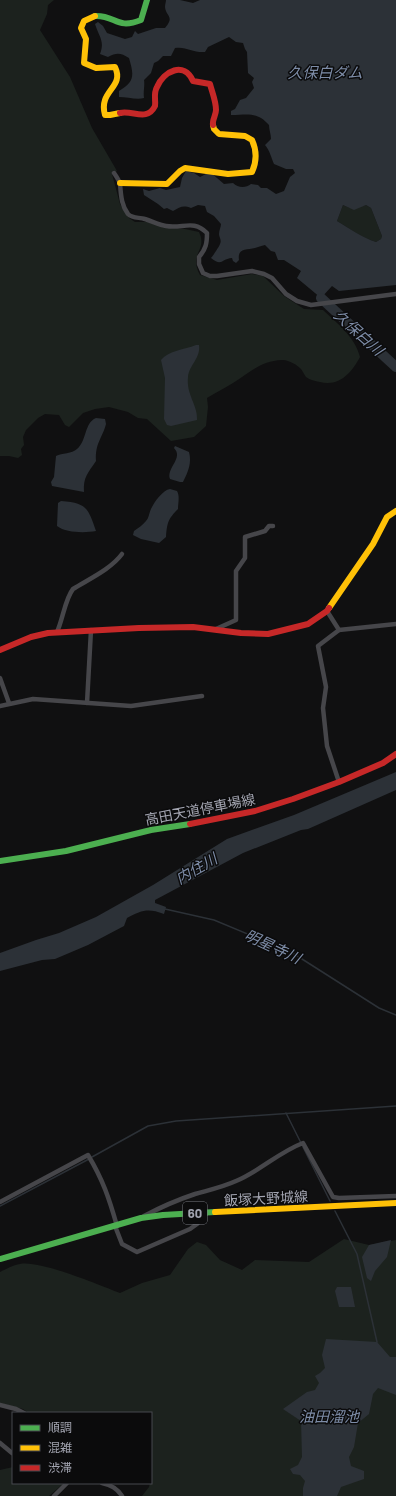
<svg xmlns="http://www.w3.org/2000/svg" width="396" height="1496" viewBox="0 0 396 1496" font-family="Barlow,'Noto Sans JP',sans-serif">
  <rect width="100%" height="100%" fill="#101011"/>
  <g fill="#1c221e">
    <path d="M0,0H54L48,5L47,14L40,30L70,77L92,128L117,171L112,174L120,204L129,218L135,222H148L164,228L185,229L199,232C208,251 188,253 200,275L217,280L252,274L263,276L284,296L304,309L323,310C337,323 355,337 360,357C352,372 340,387 320,382C315,381 310,380 306,377C304,374 303,372 301,369C298,365 287,359 282,360C261,361 250,372 233,383C225,388 215,393 207,398L208,407L206,426L194,437L171,441L147,419L138,418L128,412L109,407L95,409L83,413L69,427L65,425L59,415L45,414L38,418L26,430L23,437L24,445L21,449L22,455L18,458L9,456H0Z"/>
    <path d="M343,205L350,208L366,205L371,208L382,236L381,239L376,242C362,238 349,228 337,221Z"/>
    <path d="M344,1239L369,1245L396,1240V1496H142L149,1487L150,1483H151V1413H114L112,1412L28,1413L23,1409L0,1403V1272C6,1269 13,1265 20,1264C40,1260 99,1285 120,1293L142,1283L170,1275L188,1249L197,1242L206,1245L220,1260L242,1270L255,1260L309,1262Z"/>
    <path d="M13,1467V1483H64L49,1496H0V1470Z"/>
  </g>
  <g fill="#2c3137" fill-rule="evenodd">
    <path d="M166,0H180L193,3L200,0H396V285L339,291L332,286L321,298L297,278L301,271L284,260H278L275,252L271,251L265,245C261,246 258,247 255,248C247,250 237,248 239,260L236,263L233,261L232,258C221,259 222,267 211,258C213,256 220,245 220,244C222,240 219,237 219,234C219,230 221,227 221,224L214,216L207,212L205,206L198,205L191,208C183,205 180,207 173,211L167,208L164,209L158,204L144,195L143,189L149,191L160,188L166,190L180,187L182,178L186,171L194,173L200,177L210,172L224,184L233,183C238,188 246,188 251,184L258,185L261,188H267L276,194L284,191L290,177L295,173L293,169H286L274,164C271,157 270,151 265,145L271,139C271,134 269,130 269,125C257,111 247,115 231,115V111L235,109L240,100L246,98L254,88L252,82L254,78L248,73L247,52L245,49L243,43L236,42L229,37L208,47L205,52C193,53 186,46 175,48L171,56H163L158,61L154,63L151,73L144,80C145,86 143,91 144,98C137,100 127,97 119,97V91C135,82 134,75 129,58C121,53 117,52 108,57L100,54C105,41 99,37 95,24L98,22L103,26L107,33L125,39L132,37L135,31L138,34L156,28H165C175,16 166,17 165,7C165,4 166,2 166,0ZM343,205L354,210L366,205L371,208L382,236L381,239L376,242C363,238 349,228 337,221Z"/>
    <path d="M196,345H199C201,358 189,365 188,377C186,395 198,405 197,420L171,426L167,425L164,419L165,378L161,360C169,350 184,350 196,345Z"/>
    <path d="M96,418L105,419L106,424C102,439 95,443 96,461C88,473 83,477 84,492L52,486L51,482L54,477L56,456C62,453 72,454 77,449C87,441 84,423 96,418Z"/>
    <path d="M175,446L189,452C192,463 188,472 183,482H180L170,479C166,468 184,458 174,448Z"/>
    <path d="M170,489L177,491C180,496 178,503 178,509C168,519 167,523 166,537L159,543L141,539L133,535L134,531C138,528 143,525 146,521C149,518 149,513 151,509C154,502 163,490 170,489Z"/>
    <path d="M61,501C87,503 88,508 96,531C85,533 66,533 57,526L58,503Z"/>
    <path d="M396,772V790L308,829L301,830L243,853L155,900V903L166,907L164,914C148,908 142,910 127,918L124,926L88,945L55,959L42,960L0,971V953L36,940L59,933L96,917L153,885L227,839L294,815Z"/>
    <path d="M391,1240L387,1257L375,1271L371,1281L367,1278L362,1257L369,1245Z"/>
    <path d="M337,1287H351L355,1307H339L335,1291Z"/>
    <path d="M326,1339L377,1342L390,1357H396V1395L378,1388L373,1394L369,1414L358,1423L354,1447L349,1457L351,1466L364,1471V1479L341,1487L337,1496H303V1488L305,1481L300,1475L293,1474L290,1469L298,1465L302,1457L301,1421L283,1409L307,1392L315,1390L319,1383L315,1376L320,1373L325,1368L322,1355Z"/>
  </g>
  <g fill="none" stroke-linecap="round" stroke-linejoin="round">
    <g stroke="#2c3137" stroke-width="1.5">
      <path d="M165,909L214,920L291,952L379,1008L396,1015"/>
      <path d="M286,1113L301,1143"/>
      <path d="M303,1147L330,1201"/>
      <path d="M92,1157L148,1126L176,1121L396,1106"/>
      <path d="M0,1206L89,1159"/>
      <path d="M335,1211L357,1254L377,1342"/>
    </g>
    <path stroke="#2c3137" stroke-width="10" d="M321,298L396,367"/>
    <g stroke="#46464a" stroke-width="4.5">
      <path d="M114,173C116,176 119,180 120,184C121,194 121,205 128,214C133,219 139,217 145,219C152,221 159,225 166,226C183,229 193,219 207,233C207,243 206,249 199,257V264L203,273L210,276H217L252,271L264,274L272,278L286,294L297,301L311,305L396,294"/>
      <path d="M327,611L339,630"/>
      <path d="M216,629L236,620V571L245,558V537L265,531L269,526H273"/>
      <path d="M57,632C63,619 65,599 73,589C89,579 111,569 122,554"/>
      <path d="M0,678L9,703"/>
      <path d="M87,703L91,630"/>
      <path d="M0,706L33,699L131,706L202,696"/>
      <path d="M339,782L327,746L323,708L326,687L318,646L339,630L396,624"/>
      <path d="M0,1202L88,1155C103,1180 109,1198 117,1226"/>
      <path d="M144,1216C161,1207 177,1200 195,1194C209,1190 223,1187 236,1181C260,1171 279,1152 303,1143L333,1197L339,1198L396,1196"/>
      <path d="M115,1226L122,1244L137,1252L190,1229L197,1224L207,1213"/>
      <path d="M0,1405L16,1409L24,1413"/>
      <path d="M0,1443L12,1453"/>
      <path d="M102,1483C111,1485 117,1488 122,1496"/>
      <path d="M54,1496L67,1483"/>
    </g>
    <g stroke="#4caf50" stroke-width="6">
      <path d="M95,16C116,15 116,30 141,20L147,0"/>
      <path d="M0,861L66,851L151,830L190,824"/>
      <path d="M0,1259L141,1218L163,1215L215,1212"/>
    </g>
    <g stroke="#ffc107" stroke-width="6">
      <path d="M95,16L84,21L81,28L86,39L84,63L96,68L115,67C125,88 98,90 105,115H110L120,113"/>
      <path d="M120,183L167,184L180,171L185,168L228,174L252,172C257,161 257,151 252,140L245,136L219,134L214,129L213,125"/>
      <path d="M329,608L373,544L387,517L396,511"/>
      <path d="M215,1212L396,1203"/>
    </g>
    <g stroke="#c62828" stroke-width="6">
      <path d="M120,113C133,110 147,122 155,106C156,100 153,94 157,87C164,71 184,61 193,81L210,84C212,92 216,101 216,110C216,115 212,120 213,125"/>
      <path d="M0,650L31,637L48,633L139,628L193,627L241,633L268,634L308,624L327,611L329,608"/>
      <path d="M190,824L255,811L293,799L339,782L383,763L396,754"/>
    </g>
  </g>
  <g text-anchor="middle" dominant-baseline="central" stroke-width="3" stroke-linejoin="round" paint-order="stroke">
    <rect fill="#0b0b0c" stroke="#75767f" stroke-width="1" x="183" y="1202" width="24" height="22" rx="3"/>
    <g font-size="13" font-weight="bold" fill="#a2a4b0">
      <text x="195" y="1213">60</text>
    </g>
    <g font-size="14" fill="#a2a4b0" stroke="#0b0b0c">
      <text transform="translate(200 809) rotate(-11)">高田天道停車場線</text>
      <text transform="translate(266 1198) rotate(-3)">飯塚大野城線</text>
    </g>
    <g font-size="15" font-style="italic" fill="#7d8ca7" stroke="#0b0b0c">
      <text x="325" y="72">久保白ダム</text>
      <text transform="translate(359 332) rotate(42)">久保白川</text>
      <text transform="translate(196 868) rotate(-30)">内住川</text>
      <text transform="translate(273 946) rotate(25)">明星寺川</text>
      <text x="329" y="1416">油田溜池</text>
    </g>
  </g>
  <rect x="12" y="1412" width="140" height="72" fill="#0b0b0c" stroke="#47484e"/>
  <rect x="20" y="1425" width="20" height="6" fill="#4caf50" stroke="#47484e"/>
  <text x="48" y="1432" font-size="12" fill="#a2a4b0">順調</text>
  <rect x="20" y="1445" width="20" height="6" fill="#ffc107" stroke="#47484e"/>
  <text x="48" y="1452" font-size="12" fill="#a2a4b0">混雑</text>
  <rect x="20" y="1465" width="20" height="6" fill="#c62828" stroke="#47484e"/>
  <text x="48" y="1472" font-size="12" fill="#a2a4b0">渋滞</text>
</svg>
